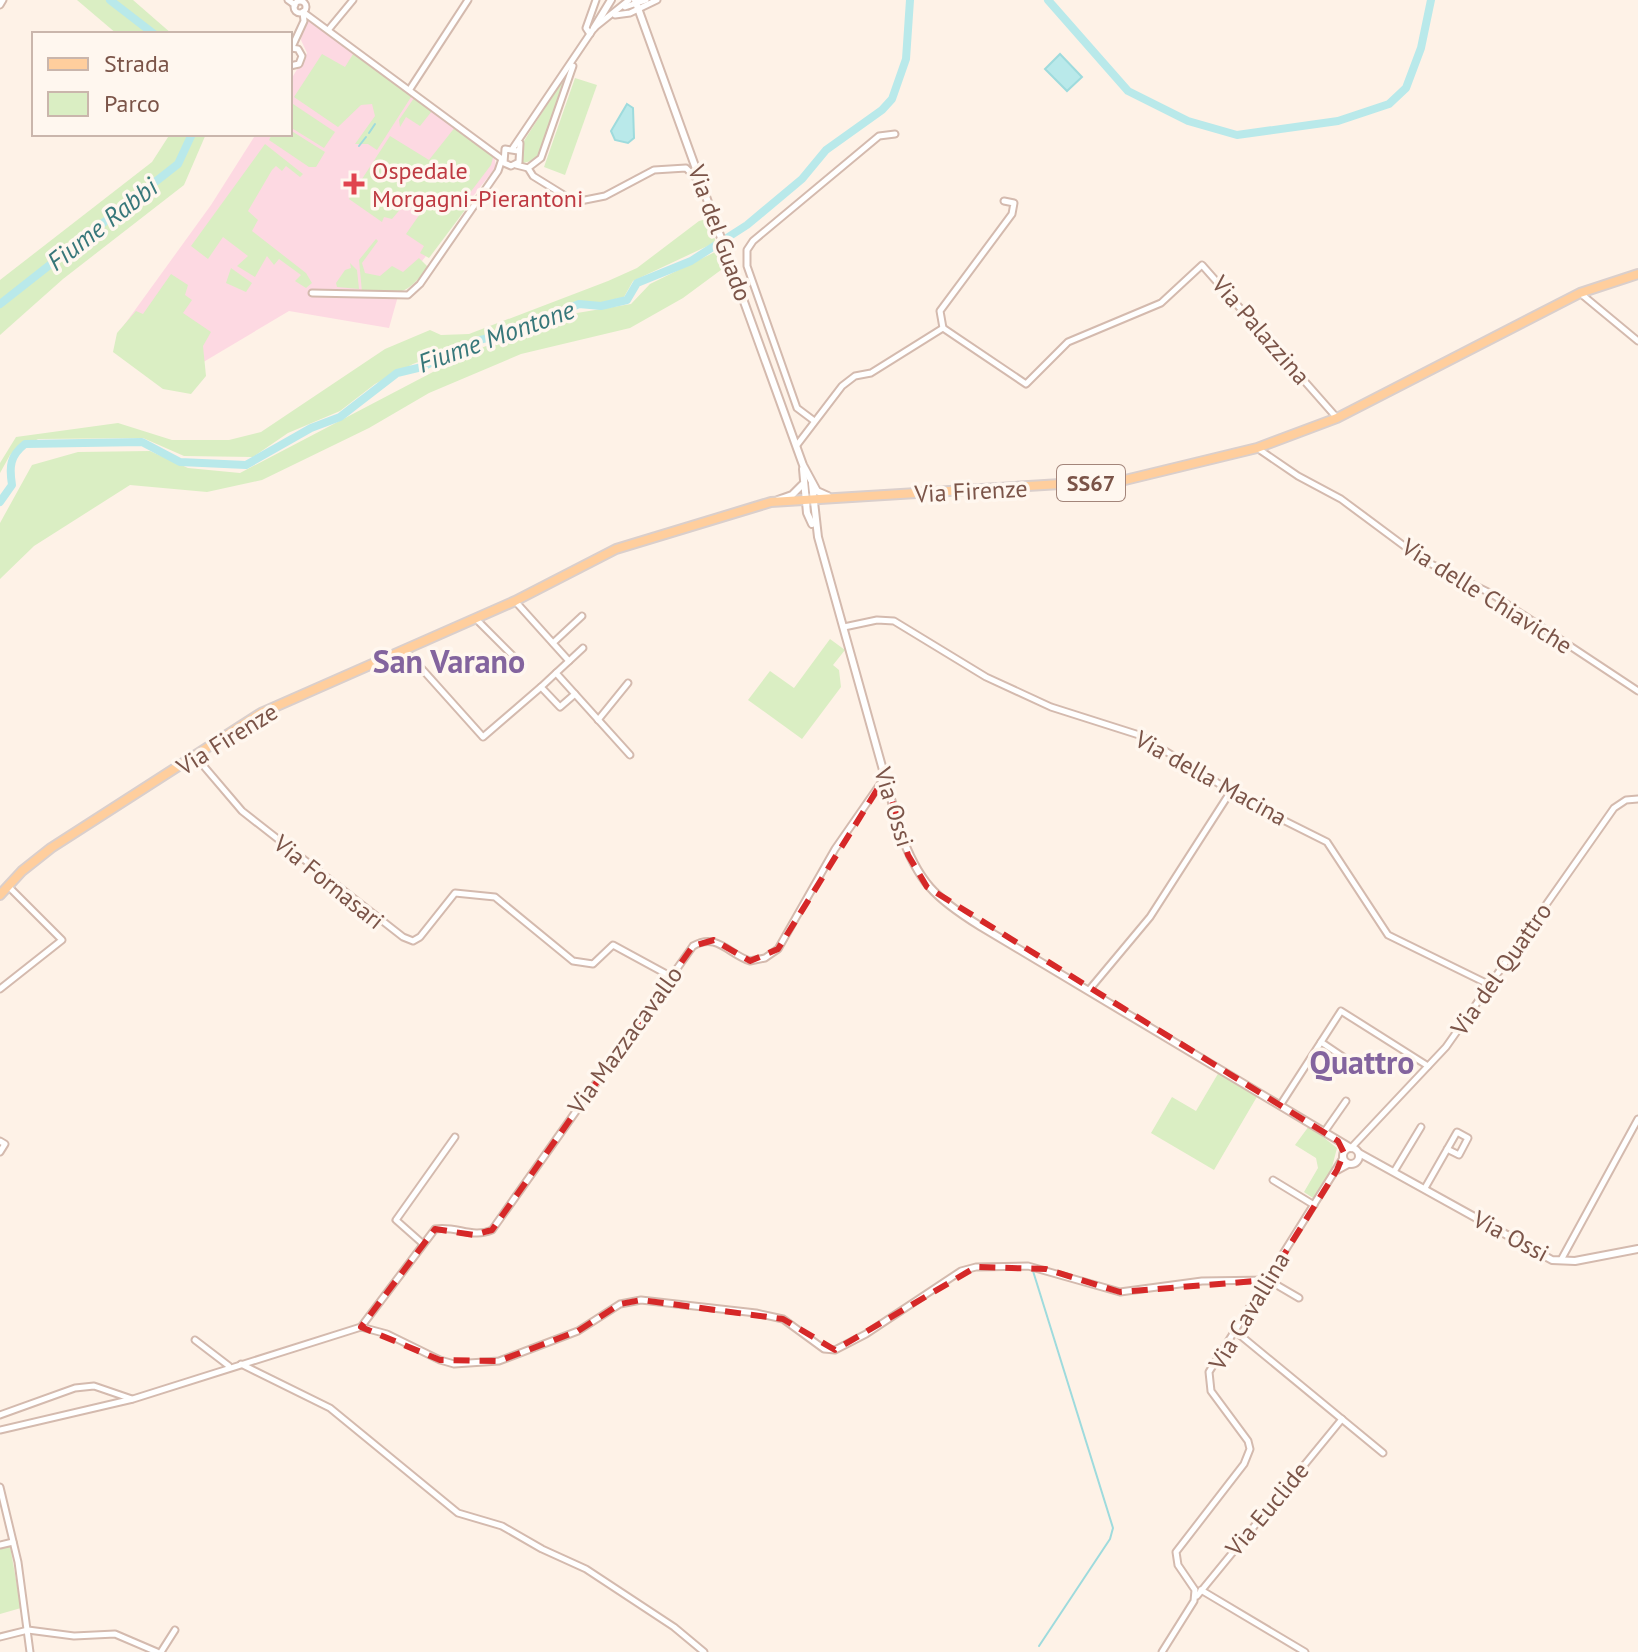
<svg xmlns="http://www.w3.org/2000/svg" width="1638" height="1652" viewBox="0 0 1638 1652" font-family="'PT Sans',sans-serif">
  <rect width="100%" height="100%" fill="#fef2e7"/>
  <path fill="#fdd9e2" d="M303,15L494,154L496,167L400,289L389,328L289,311L195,367L122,328L211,205L256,134H290V81L307,53L301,40Z"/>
  <g fill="#daeec3">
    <path d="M77,0H133L172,34H117Z"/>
    <path d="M355,51L413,94L377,150L368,144H355L375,116L372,104L361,105L338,127L294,97L322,54L345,67Z"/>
    <path d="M568,72L539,154L535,160L523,163L522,144Z"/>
    <path d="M575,78L597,85L565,175L544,167Z"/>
    <path d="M414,98L432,111L420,126L406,117L400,127L399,120Z"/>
    <path d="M290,102L335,132L324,148L290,127Z"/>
    <path d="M456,126L494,154L491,165L469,194L474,198L429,258L420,253L424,246L406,234L422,211L408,200L392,219L384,217L382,222L349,199L390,136L429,160Z"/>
    <path d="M290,130L325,152L316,167H309L269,140L272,134H290Z"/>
    <path d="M170,134H206L184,185L63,279L0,335V280L152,162Z"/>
    <path d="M265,144L303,174L300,177L286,166L282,171L276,166L272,170L248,211L258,220L252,231L306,273L312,283L306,288L295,281L301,275L279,259L274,265L267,256L255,277L237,266L248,256L223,237L208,259L191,246Z"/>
    <path d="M707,219L716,242L633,281L624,297L599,303L577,301L413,364L375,384L340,411L288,433L253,457L184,456L143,438L38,439L10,455L0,473V463L16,437L118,423L172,440H229L261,432L385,349L430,330L441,335L469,334L608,281L637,268L699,221Z"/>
    <path d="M376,239L378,241L362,263L365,273L380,276L392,266L403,272L419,258L428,267C405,298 397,294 362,292L359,260Z"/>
    <path d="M717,251L725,267L683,298L630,328L521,354L429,393L369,428L262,480L207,492L130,485L34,546L0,579V523L32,465L78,452L150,451L188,468L240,473L473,351L571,314L631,304L650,284Z"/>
    <path d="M350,263L357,270L359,289L337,287L336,283L345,270L351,268Z"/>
    <path d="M231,268L252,283L246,292L226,283Z"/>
    <path d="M171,274L188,285L185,295L192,300L183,313L211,332L203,346L206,376L191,394L163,389L113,352L117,333L136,311L143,314Z"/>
    <path d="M830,639L845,650L833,665L839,670L841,687L802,739L748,700L770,671L794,688Z"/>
    <path d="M1219,1072L1258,1095L1214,1170L1151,1133L1172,1097L1196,1111Z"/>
    <path d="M1309,1126L1337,1148L1331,1171L1313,1198L1304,1192L1318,1168L1316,1158L1295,1145Z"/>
    <path d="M10,1546L21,1608L0,1614V1548Z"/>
  </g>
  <g fill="#b9e9ea" stroke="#9edbdd" stroke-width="2">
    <path d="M1060,54L1082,77L1067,91L1045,69Z"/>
    <path d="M627,104L633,108L634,138L628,143L615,140L611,131Z"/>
  </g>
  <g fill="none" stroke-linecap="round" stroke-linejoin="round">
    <g stroke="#9edbdd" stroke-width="2">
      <path d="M369,133L375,124"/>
      <path d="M359,146L366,137"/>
      <path d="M1033,1271L1113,1528L1110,1539L1039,1646"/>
    </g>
    <g stroke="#b9e9ea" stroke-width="8">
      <path d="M110,0L154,34"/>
      <path d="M1048,0L1128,91L1188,121L1237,135L1338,121L1389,104L1406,88L1421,48L1431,0"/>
      <path d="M0,304L178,164L192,134"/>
      <path d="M0,502L12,485C9,466 10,456 25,444L142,442L180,462L246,465L311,428L340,417L397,373L422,367L480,340L524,328L579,304L601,306L627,300L637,283L691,261L747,225L802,179L826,150L882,110L892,99L906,59L910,0"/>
    </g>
    <g stroke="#d4baae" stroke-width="9">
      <g id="minor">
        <path d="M288,0L295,5"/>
        <circle cx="300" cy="7" r="6"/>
        <path d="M0,5L3,0"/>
        <path d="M625,7L646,0"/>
        <path d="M303,12L502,159"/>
        <path d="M615,15L630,13L657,0"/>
        <path d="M329,29L353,0"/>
        <path d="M590,34L586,28L596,0"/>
        <path d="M292,47L304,21L303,12"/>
        <path d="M290,66L299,64L302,56L298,49L291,48"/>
        <path d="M410,89L468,0"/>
        <path d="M513,148L594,28L629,0"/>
        <path d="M518,151L505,149L504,163L511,166L519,162L520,143"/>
        <path d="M516,165L528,168L541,158L573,66"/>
        <path d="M528,168L533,176L575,202L605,196L654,170L686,168L698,180"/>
        <path d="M312,293L408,295L420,284L498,171L502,159"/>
        <path d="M1580,293L1638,341"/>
        <path d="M943,328L940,311L1012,214L1014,203L1004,201"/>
        <path d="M813,420L797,408L747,266V250L753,241L879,136L895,134"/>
        <path d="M797,445L842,386L855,376L871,373L943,328L1026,384L1068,342L1161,303L1202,265L1337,418"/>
        <path d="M1257,448L1298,476L1341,499L1423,560L1490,593L1638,691"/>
        <path d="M515,601L569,661L583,648"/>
        <path d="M476,619L515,658"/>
        <path d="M844,627L877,620L894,621L986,677L1051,707L1139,735L1257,807L1327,842L1388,935L1490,985"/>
        <path d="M553,643L582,616"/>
        <path d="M405,650L483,737L541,687"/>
        <path d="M569,661L556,673L630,755"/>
        <path d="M556,673L541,687L560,707L575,694"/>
        <path d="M598,720L628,683"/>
        <path d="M196,757L242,811L403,937L413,941L420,937L455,893L495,897L573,961L593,964L613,945L670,976"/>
        <path d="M0,989L62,940L8,886"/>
        <path d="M1089,990L1150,917L1231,791"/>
        <path d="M1321,1042L1355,1065"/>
        <path d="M1281,1104L1341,1011L1428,1066"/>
        <path d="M1325,1131L1346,1101"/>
        <path d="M0,1141L5,1144L0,1152"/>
        <path d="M1351,1148L1446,1047L1614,808L1626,800L1638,799"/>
        <path d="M1338,1170L1349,1164"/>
        <path d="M1395,1170L1421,1127"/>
        <path d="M1273,1180L1314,1205"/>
        <path d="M1425,1188L1457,1132L1468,1138L1459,1155L1447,1149"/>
        <path d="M422,1243L396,1220L455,1137"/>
        <path d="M1561,1260L1638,1119"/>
        <path d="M361,1327L435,1229C456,1225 472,1239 492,1230L693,946C717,932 728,954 750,961L765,958L778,949L835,849L885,777"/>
        <path d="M1235,1331L1383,1453"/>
        <path d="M195,1340L229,1366"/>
        <path d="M241,1364L330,1408L458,1513L502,1526L542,1549L586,1569L674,1627L704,1652"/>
        <path d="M0,1415L75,1388L94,1386L132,1399"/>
        <path d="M0,1430L133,1399L361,1327L387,1334L440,1360L454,1364L499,1361L578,1331L620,1304L641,1300L756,1313L783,1319L824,1349L835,1350L866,1334L961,1271L976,1267L1028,1266L1120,1292L1202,1281L1268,1280L1299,1298"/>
        <path d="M0,1487L18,1562L30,1652"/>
        <path d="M0,1545L13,1542"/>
        <path d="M1201,1590L1305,1652"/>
        <path d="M1197,1596L1342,1419"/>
        <path d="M0,1637L28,1630L74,1636L115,1634L157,1652"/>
        <path d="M161,1652L175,1630"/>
        <path d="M1162,1652L1194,1601L1195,1590L1178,1565L1176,1552L1244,1464L1250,1449L1248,1441L1211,1391L1209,1372L1343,1158"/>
      </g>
    </g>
    <g stroke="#d4baae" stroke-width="10">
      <g id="tertiary">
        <path d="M635,0L803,465L817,491L828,496"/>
        <path d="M594,28L611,0"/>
        <path d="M803,469L807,513L812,524"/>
        <path d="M812,484L818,537L900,831C918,882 935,898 980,926L1351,1148"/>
        <path d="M778,500L792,495L802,485"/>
        <circle cx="1351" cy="1156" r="8"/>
        <path d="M1359,1153L1552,1260L1575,1261L1638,1249"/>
      </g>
    </g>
    <g stroke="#dacfcc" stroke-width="12">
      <path id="primary" d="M0,895L22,871L51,848L261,713L515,601L616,549L771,502L1125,480L1257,448L1337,418L1580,293L1638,274"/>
    </g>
    <use href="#minor" stroke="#fff" stroke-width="5"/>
    <use href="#tertiary" stroke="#fff" stroke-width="6"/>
    <use href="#primary" stroke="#ffce9d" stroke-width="8"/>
  </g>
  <path fill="none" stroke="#d62828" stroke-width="6" stroke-dasharray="16 10" stroke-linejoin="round" d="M885,777L908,855L927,887L1338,1141L1344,1153L1337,1170L1268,1280L1120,1292L1046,1269L976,1267L835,1350L783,1319L641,1300L620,1304L578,1331L499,1361L440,1360L361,1327L435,1229L474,1235L492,1230L693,946L714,940L750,961L778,949Z"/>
  <path fill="#e0444e" stroke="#fff7ef" stroke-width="3" d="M350 172h8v8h8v8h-8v8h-8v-8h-8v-8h8z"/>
  <g text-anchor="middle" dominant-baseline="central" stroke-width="7" stroke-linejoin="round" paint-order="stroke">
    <rect fill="#fff7ef" stroke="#a3857a" stroke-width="2" x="1057" y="465" width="68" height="36" rx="6"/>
    <g font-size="22" font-weight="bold" fill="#7b5448">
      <text x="1091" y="483">SS67</text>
    </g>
    <g font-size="24" fill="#be3a42" stroke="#fff7ef" text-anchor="start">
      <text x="372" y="170">Ospedale<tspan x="372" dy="28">Morgagni-Pierantoni</tspan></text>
    </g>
    <g font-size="24" fill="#7b5448" stroke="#fff7ef">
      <text transform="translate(720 233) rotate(70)">Via del Guado</text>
      <text transform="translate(1261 330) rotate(49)">Via Palazzina</text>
      <text transform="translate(971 491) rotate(-3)">Via Firenze</text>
      <text transform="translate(1487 596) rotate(32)">Via delle Chiaviche</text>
      <text transform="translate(227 739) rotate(-32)">Via Firenze</text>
      <text transform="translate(1211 778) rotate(29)">Via della Macina</text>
      <text transform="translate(894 807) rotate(73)">Via Ossi</text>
      <text transform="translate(329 882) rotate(39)">Via Fornasari</text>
      <text transform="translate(1501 969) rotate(-55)">Via del Quattro</text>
      <text transform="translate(625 1040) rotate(-54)">Via Mazzacavallo</text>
      <text transform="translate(1511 1236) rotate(28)">Via Ossi</text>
      <text transform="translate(1249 1311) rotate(-59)">Via Cavallina</text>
      <text transform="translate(1267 1509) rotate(-50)">Via Euclide</text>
    </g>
    <g font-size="26" font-style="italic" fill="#37777a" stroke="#fff7ef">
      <text transform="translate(102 224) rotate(-38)">Fiume Rabbi</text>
      <text transform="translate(496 336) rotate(-20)">Fiume Montone</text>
    </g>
    <g font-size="32" font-weight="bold" fill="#83649e" stroke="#fff7ef">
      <text x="449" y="661">San Varano</text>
      <text x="1362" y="1062">Quattro</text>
    </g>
  </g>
  <rect x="32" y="32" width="260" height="104" fill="#fff7ef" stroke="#cab6ac" stroke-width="2"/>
  <rect x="48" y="58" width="40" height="12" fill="#ffce9d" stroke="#cab6ac" stroke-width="2"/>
  <text x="104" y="72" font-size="24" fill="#7b5448">Strada</text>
  <rect x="48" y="92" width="40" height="24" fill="#daeec3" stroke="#cab6ac" stroke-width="2"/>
  <text x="104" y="112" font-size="24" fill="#7b5448">Parco</text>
</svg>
